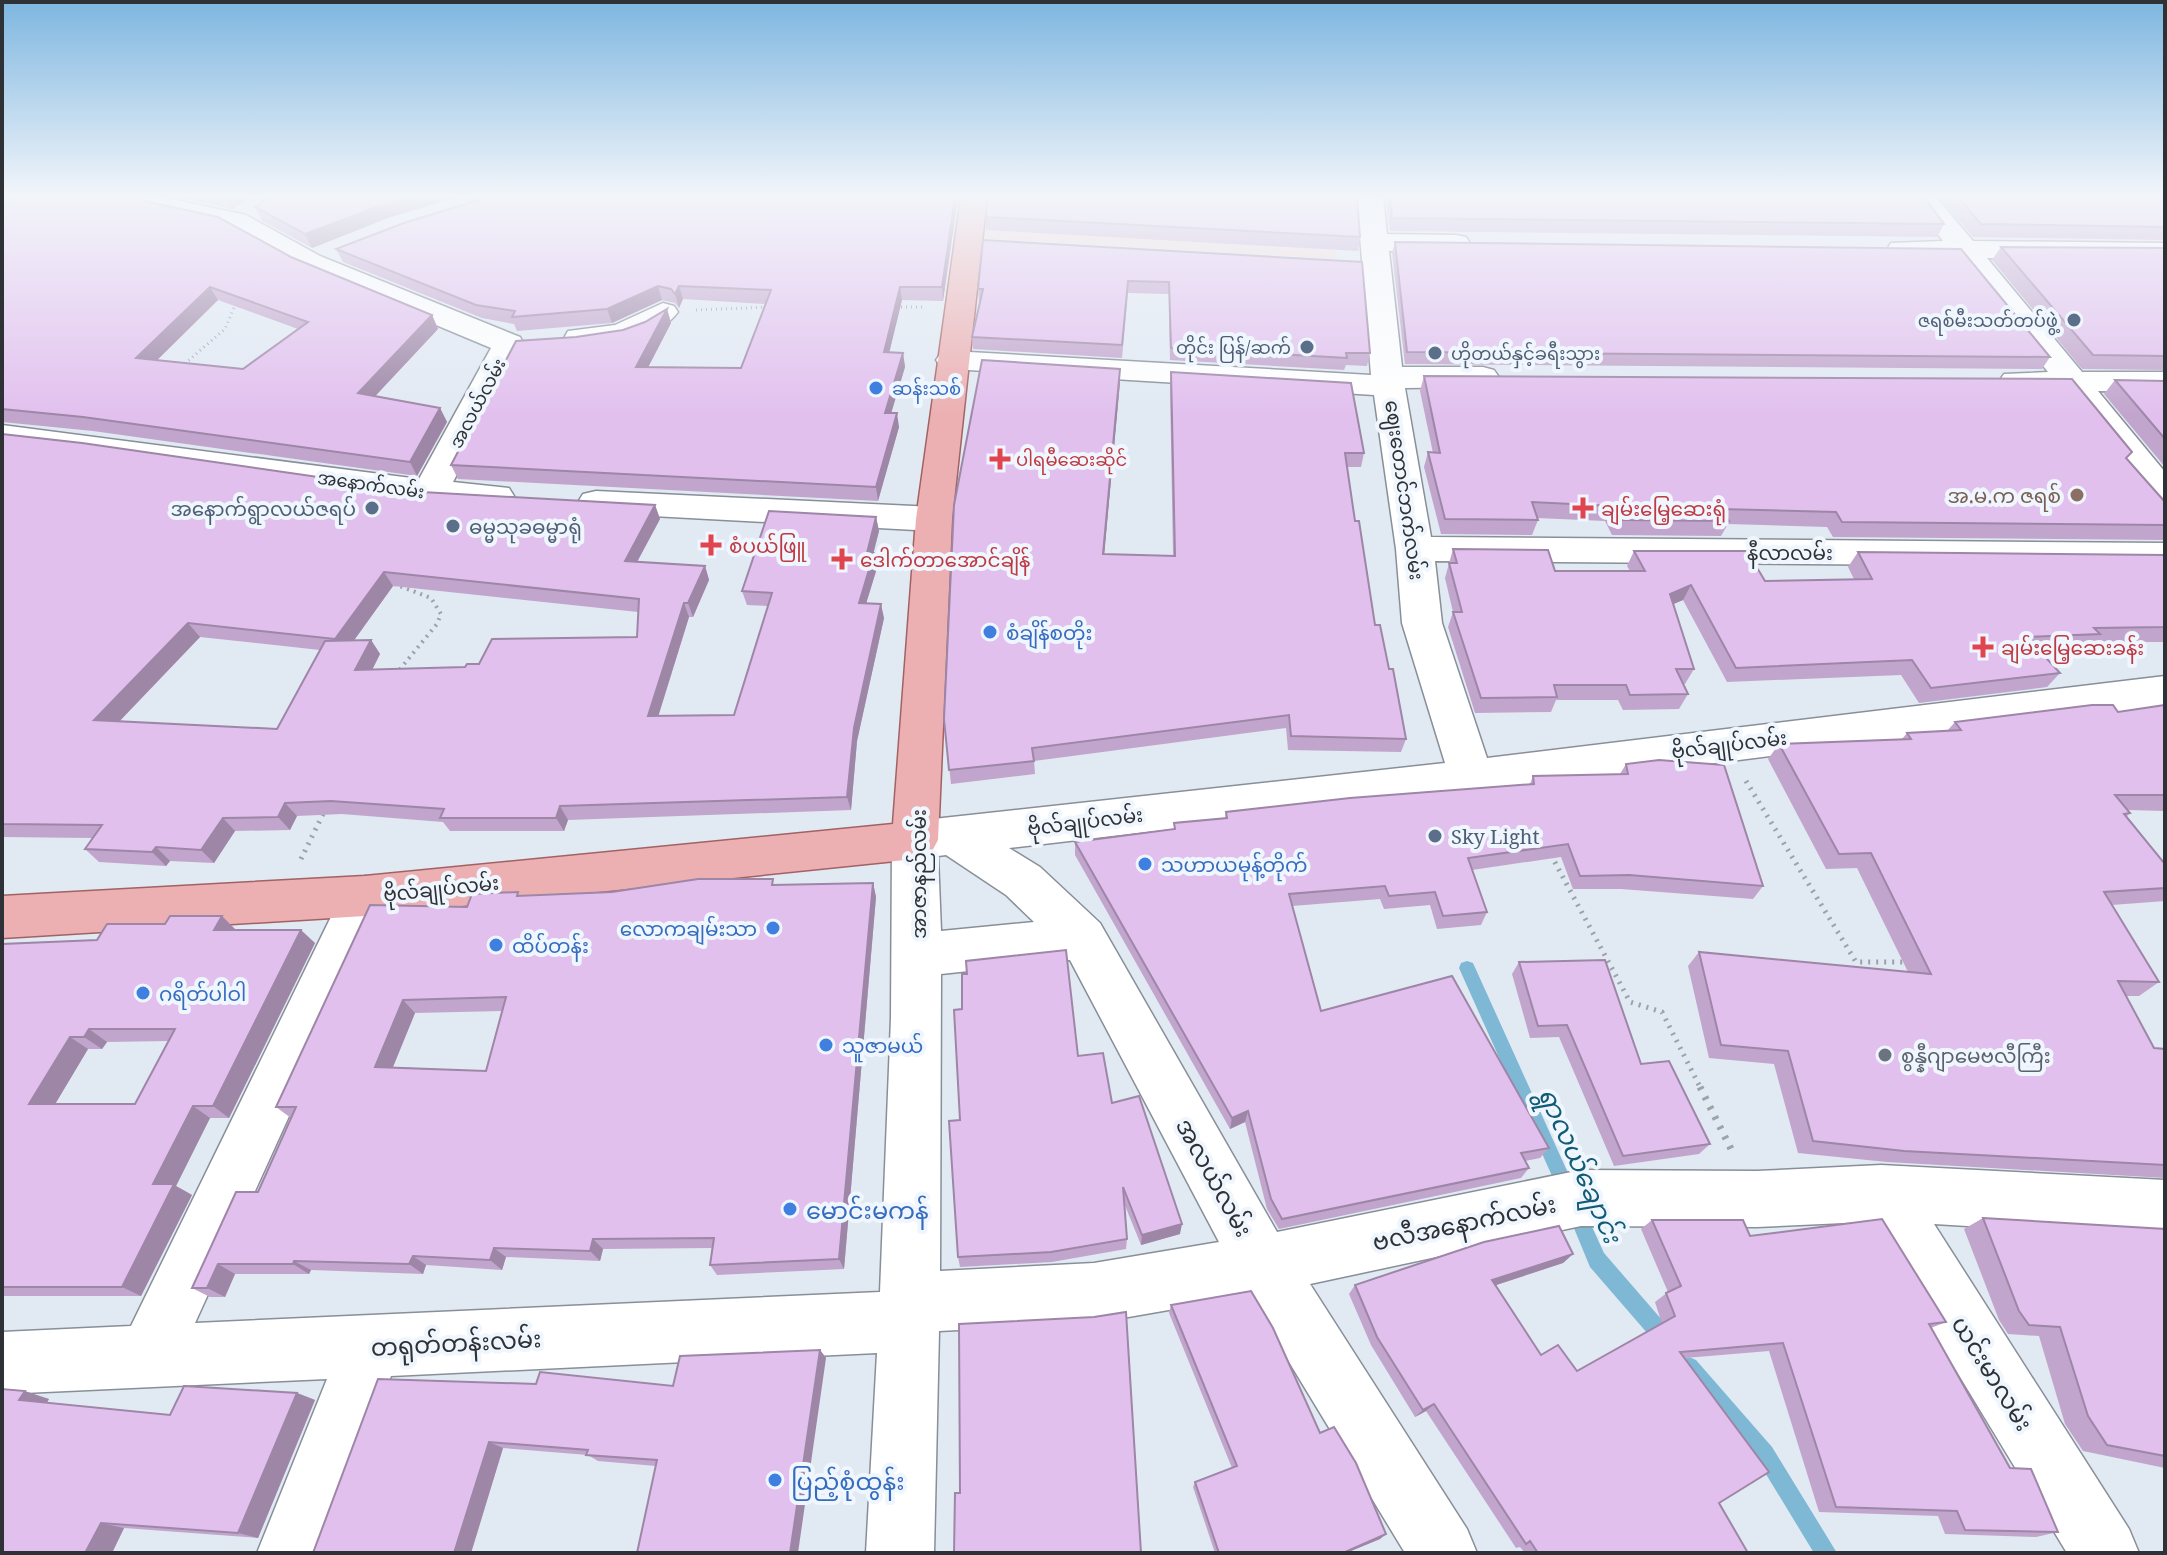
<svg xmlns="http://www.w3.org/2000/svg" width="2167" height="1555" viewBox="0 0 2167 1555" font-family="'Noto Serif','Noto Sans Myanmar',serif">
  <rect width="100%" height="100%" fill="#e1e9f3"/>
  <path fill="#f2d7d6" d="M981,197H1330L1337,259L976,238Z"/>
  <g fill="none" stroke-linecap="round" stroke-linejoin="round">
    <g fill="#7eb8d4" fill-rule="evenodd">
      <path d="M1467,961L1473,963L1573,1184L1576,1190L1573,1196L1567,1199L1561,1196L1459,968L1461,963Z"/>
      <path d="M1575,1200L1581,1203L1604,1253L1675,1335L1678,1342L1675,1349L1668,1352L1661,1349L1590,1267L1566,1209L1569,1203Z"/>
      <path d="M1689,1357L1696,1360L1772,1447L1837,1553H1814L1758,1461L1682,1374L1679,1367L1682,1360Z"/>
    </g>
    <g stroke="#888f98" stroke-width="3">
      <g id="minor">
        <path d="M108,197H162L246,215L320,256L520,337L524,344L453,482L509,488L514,496L509,504L496,507L430,503L2,445V425L419,479L491,348L300,268L227,227L112,203Z"/>
        <path d="M1357,197H1383L1387,234L1456,235L1466,237L1470,243L1466,249L1456,251H1389L1402,367H1483L1494,370L1499,377L1494,384L1483,387L1405,388L1431,537L2165,543V567L1435,561L1442,623L1487,758L2165,676V706L1471,794L1009,848L1040,867L1100,923L1277,1232L1581,1170L1757,1171L1881,1165L2165,1180V1238L1934,1224L2129,1529L2139,1553H2067L1866,1222L1757,1227L1581,1226L1310,1284L1467,1529L1477,1553H1405L1249,1296L1094,1323L939,1331L934,1553H866L877,1353L391,1376L325,1553H257L327,1379L2,1394V1332L131,1326L348,882L365,876L382,882L389,896L195,1323L880,1292L891,1018L892,840L899,827L915,821L1445,763L1402,623L1396,549L1374,395L952,369L941,367L936,360L941,353L952,351L1371,375ZM946,855L1006,895L1034,922L941,931L938,856ZM1070,960L1219,1242L1094,1263L940,1271L941,974Z"/>
        <path d="M1909,197H1936L1973,241L2165,243V259L1987,258L2082,372H2165V392L2098,391L2165,472V506L2152,503L2063,391L2004,388L1999,381L2004,374L2048,372L1957,258L1891,255L1887,249L1891,243L1943,241Z"/>
        <path d="M663,303L674,306L678,312C661,337 597,352 568,345L564,338L568,331L615,325Z"/>
        <path d="M596,491L934,507L947,511L952,519L947,527L934,531L596,513L583,510L578,502L583,494Z"/>
      </g>
    </g>
    <g stroke="#a16264" stroke-width="3">
      <path id="major" d="M961,197H987L952,519L938,840L931,853L915,859L365,916L2,938V896L365,876L893,824L916,519Z"/>
    </g>
    <g stroke="#9ca2aa" stroke-width="3" stroke-dasharray="1 4" stroke-linecap="butt">
      <path d="M896,307H922"/>
      <path d="M696,310L770,307"/>
      <path d="M181,367L225,329L236,303"/>
    </g>
    <path stroke="#9ca2aa" stroke-width="4" stroke-dasharray="2 5" stroke-linecap="butt" d="M394,584L431,598L441,614L437,624L396,674"/>
    <g stroke="#9ca2aa" stroke-width="5" stroke-dasharray="2 6" stroke-linecap="butt">
      <path d="M1746,781L1856,962H1906"/>
      <path d="M1551,855L1630,1002L1662,1012L1701,1089"/>
      <path d="M301,859L325,810"/>
    </g>
    <path stroke="#9ca2aa" stroke-width="7" stroke-dasharray="3 8" stroke-linecap="butt" d="M1700,1087L1731,1149"/>
    <use href="#minor" fill="#fff" fill-rule="evenodd"/>
    <use href="#major" fill="#ecb0b2" fill-rule="evenodd"/>
  </g>
  <g fill="#c2a5cd" fill-rule="evenodd">
    <path d="M2,197L291,257L432,315L438,329L375,396L440,408L447,422L417,476L93,431L2,422ZM218,300L298,329L243,369L157,360Z"/>
    <path d="M179,197H252L232,209Z"/>
    <path d="M488,197H958L943,301L902,300L889,352L903,353L905,367L891,413L899,427L878,501L458,479L451,465L576,337L623,330L645,322L667,309L671,323L648,367L741,368L766,304L683,299L679,308L675,303L662,300L612,323L517,331L514,324L482,318L343,262L336,249Z"/>
    <path d="M1385,197H1924L1944,224L1937,237L1390,231Z"/>
    <path d="M1939,197H2165V240L1973,237Z"/>
    <path d="M255,207L388,218L312,248L262,221Z"/>
    <path d="M986,217L1360,237L1358,251L986,230Z"/>
    <path d="M1395,242L2050,357L2042,369L1405,364L1392,253Z"/>
    <path d="M2001,247L2165,248V370L2082,369L1992,260Z"/>
    <path d="M1362,262L1370,353L1367,366L1346,365L1344,370L1170,360L1169,294L1128,293L1122,358L973,349L972,337L980,301H979L978,289Z"/>
    <path d="M1171,372L1364,453L1361,467H1347L1355,521L1375,625L1389,669L1406,739L1401,752L1288,750L1286,728L1034,761L1035,774L951,784L944,719L1120,382L1104,554L1173,556L1170,385Z"/>
    <path d="M1424,376L2127,459L2165,502V540L1833,537L1827,527L1728,524L1721,536L1612,535L1605,521L1537,518L1538,520L1532,535L1441,534L1424,467L1428,452L1433,453L1420,391Z"/>
    <path d="M2115,380L2165,381V467L2104,394Z"/>
    <path d="M2,434L422,492L655,505L660,519L637,562L705,566L709,580L693,617H689L658,716L734,715L768,606L747,605L742,591L876,517L879,531L873,553L877,568L866,603L884,618L857,741L851,810L568,820L564,831H450L443,822L342,814L297,816L290,830L235,831L214,863L170,861L166,866L99,862L85,849L92,838L2,837ZM393,586L638,612L637,637L465,667L372,670L380,654L371,640H354ZM200,637L320,650L277,729L119,722Z"/>
    <path d="M1453,549L1555,571H1630L1627,566L1634,551L1765,581L1854,579L1848,567L1858,552L2165,555V642H2092L2086,649L2040,651L2060,673L2047,687L1919,703L1901,675L1727,682L1683,600L1673,604L1694,669L1685,684H1683L1688,694L1679,709L1623,710L1618,700H1556L1551,712L1475,713L1448,627L1453,612L1445,578Z"/>
    <path d="M2165,705V811L2128,810L2130,813L2127,816L2165,864V901L2112,905L2159,982L2139,996H2125L2154,1048L2165,1049V1178L1887,1162L1798,1153L1774,1064L1709,1058L1688,966L1699,952L1908,972L1857,868L1826,869L1768,759L1779,744L1902,739L1907,733L1947,731L1955,722L2118,712Z"/>
    <path d="M1626,764L1763,886L1753,899L1621,889H1573L1561,857L1472,870L1487,912L1481,925L1437,929L1430,905L1384,909L1380,899L1292,906L1321,1011L1549,1148L1540,1158L1525,1161L1529,1168L1521,1178L1279,1229L1267,1209L1245,1122L1230,1129L1075,855V842L1174,829V823L1225,818L1226,812L1530,784L1533,776L1620,774Z"/>
    <path d="M873,883L876,897L844,1269L717,1275L710,1265L712,1248L603,1249L600,1261L506,1257L502,1270L426,1265L423,1274L311,1270L309,1274H235L225,1297H210L192,1288L258,1192L291,1118L276,1107L467,907L521,896L776,885ZM502,1011L486,1071L393,1067L415,1013Z"/>
    <path d="M236,930L315,943L229,1118H210L176,1186L192,1195L141,1296H2V944L97,940ZM168,1041L135,1104H55L88,1049H102L107,1042Z"/>
    <path d="M1519,962L1641,1064L1710,1144L1699,1154L1614,1166L1559,1037L1530,1038L1512,974Z"/>
    <path d="M967,974L1078,1056L1112,1103L1180,1234L1141,1245L1124,1203L1127,1239L1126,1249L1052,1262L960,1267L958,1257L960,1120L962,1009Z"/>
    <path d="M1983,1218L2165,1229V1468L2083,1451L2065,1424L2039,1336L2008,1334L1999,1320L1964,1229Z"/>
    <path d="M1652,1220L1750,1236L1946,1322L1931,1328L2010,1468L2058,1532L2036,1537L1945,1534L1938,1516L1819,1512L1769,1351L1685,1358L1719,1503L1748,1553H1525L1520,1547L1516,1548L1426,1411L1415,1417L1371,1345L1349,1294L1355,1285L1573,1254L1563,1263L1496,1285L1541,1355L1577,1371L1662,1324L1655,1302L1668,1292L1641,1229Z"/>
    <path d="M1171,1305L1320,1433L1386,1534L1380,1539L1346,1553H1215L1193,1487L1195,1482L1232,1468L1169,1313Z"/>
    <path d="M820,1350L826,1358L656,1466L598,1461L588,1455L503,1448L471,1553H313L536,1384L673,1386Z"/>
    <path d="M2,1389L49,1399L46,1403L170,1415L297,1393L315,1400L258,1538L124,1528L112,1553Z"/>
  </g>
  <g fill="#9e86a7">
    <path d="M225,197H252L232,209Z"/>
    <path d="M407,197H457L388,218L312,248L305,234L382,205Z"/>
    <path d="M955,197H958L943,301L942,287Z"/>
    <path d="M658,286L662,300L612,323L607,309Z"/>
    <path d="M679,286L683,299L679,308L675,294Z"/>
    <path d="M210,287L218,300L145,372L136,358Z"/>
    <path d="M900,287L902,300L886,366L884,352Z"/>
    <path d="M667,309L671,323L641,381L636,367Z"/>
    <path d="M432,315L438,329L365,407L358,393Z"/>
    <path d="M903,353L905,367L887,427L885,413Z"/>
    <path d="M1120,369V382L1103,568V554Z"/>
    <path d="M440,408L447,422L417,476L410,462Z"/>
    <path d="M897,413L899,427L878,501L876,487Z"/>
    <path d="M655,505L660,519L630,575L625,561Z"/>
    <path d="M876,517L879,531L870,567L867,553Z"/>
    <path d="M874,553L877,568L862,617L859,603Z"/>
    <path d="M705,566L709,580L693,617L688,603Z"/>
    <path d="M384,572L393,586L345,653L335,639Z"/>
    <path d="M1691,585L1683,600L1662,609L1670,594Z"/>
    <path d="M684,603L689,617L654,730L648,716Z"/>
    <path d="M881,604L884,618L857,741L851,810L847,797L854,728Z"/>
    <path d="M188,623L200,637L107,734L94,720Z"/>
    <path d="M371,640L380,654L365,684L355,670Z"/>
    <path d="M285,803L297,816L290,830L278,817Z"/>
    <path d="M560,806L568,820L564,831L556,818Z"/>
    <path d="M223,818L235,831L214,863L201,850Z"/>
    <path d="M156,847L170,861L166,866L152,852Z"/>
    <path d="M873,883L876,897L844,1269L839,1259Z"/>
    <path d="M222,916L236,930H214Z"/>
    <path d="M301,930L315,943L229,1118L213,1106Z"/>
    <path d="M403,1000L415,1013L388,1079L375,1067Z"/>
    <path d="M89,1029L107,1042L102,1049L84,1037Z"/>
    <path d="M70,1037L88,1049L48,1116L29,1104Z"/>
    <path d="M193,1106L210,1118L176,1186L192,1195L141,1296L122,1287L153,1184Z"/>
    <path d="M1248,1111L1245,1122L1230,1129L1232,1118Z"/>
    <path d="M1182,1224L1180,1234L1141,1245L1142,1235Z"/>
    <path d="M593,1239L603,1249L600,1261L590,1251Z"/>
    <path d="M494,1248L506,1257L502,1270L490,1260Z"/>
    <path d="M1573,1254L1563,1263L1484,1289L1492,1280Z"/>
    <path d="M413,1256L426,1265L423,1274L409,1264Z"/>
    <path d="M294,1261L311,1270L309,1274L293,1264Z"/>
    <path d="M218,1264L235,1274L225,1297L207,1288Z"/>
    <path d="M820,1350L826,1358L798,1553H790Z"/>
    <path d="M25,1391L49,1399L44,1408L19,1400Z"/>
    <path d="M297,1393L315,1400L258,1538L238,1533Z"/>
    <path d="M1434,1404L1426,1411L1415,1417L1423,1410Z"/>
    <path d="M489,1442L503,1448L471,1553H454Z"/>
    <path d="M101,1523L124,1528L112,1553H85Z"/>
    <path d="M1386,1534L1380,1539L1346,1553H1343Z"/>
  </g>
  <g fill="#e2c0ee" stroke="#9e86a7" stroke-width="2" fill-rule="evenodd">
    <path d="M2,197H126L218,217L291,257L432,315L358,393L440,408L410,462L83,417L2,409ZM210,287L308,322L243,369L136,358Z"/>
    <path d="M269,197H407L382,205L305,234L255,207Z"/>
    <path d="M488,197H955L942,287H900L884,352L903,353L885,413H897L876,487L451,465L516,341L576,337L623,330L645,322L667,309L636,367L741,368L771,290L679,286L675,294L671,289L658,286L607,309L512,317L515,311L476,305L336,249L404,223Z"/>
    <path d="M987,197H1357L1360,237L986,217Z"/>
    <path d="M1390,197H1924L1944,224L1392,218Z"/>
    <path d="M1958,197H2165V227L1981,224Z"/>
    <path d="M983,240L1362,262L1370,353H1346L1347,358L1171,348L1169,282L1128,281L1122,345L972,337L983,289H978Z"/>
    <path d="M1395,242L1961,249L2050,357L1407,352Z"/>
    <path d="M2001,247L2165,248V356L2093,355Z"/>
    <path d="M982,360L1120,369L1103,554L1175,556L1171,372L1351,383L1364,453H1345L1355,521H1359L1375,625H1380L1389,669H1393L1406,739L1291,736L1289,715L1032,748L1034,761L949,770L944,719L954,505Z"/>
    <path d="M1424,376L2072,379L2132,452L2126,458L2165,502V525L1842,522L1836,512L1721,509L1729,521L1619,520L1612,506L1532,502L1538,520L1445,519L1428,452L1440,453Z"/>
    <path d="M2115,380L2165,381V439Z"/>
    <path d="M2,434L82,443L422,492L655,505L625,561L705,566L688,603H684L648,716L734,715L772,593L742,591L769,511L876,517L867,553H874L859,603L881,604L854,728L847,797L560,806L556,818H440L444,809L331,801L285,803L278,817L223,818L201,850L156,847L152,852L85,849L102,825L2,824ZM384,572L639,599L637,637L492,639L479,664H467L465,667L355,670L371,640L325,641L277,729L94,720L188,623L335,639Z"/>
    <path d="M1453,549L1548,550L1555,571H1645L1634,551H1747L1765,581L1872,579L1858,552L2165,555V627L2094,628L2100,634L2027,637L2060,673L1931,688L1912,660L1736,668L1691,585L1670,594L1694,669H1676L1688,694L1630,695L1626,685H1554L1557,697L1481,698L1453,612H1462L1449,563H1457Z"/>
    <path d="M2092,705H2113L2118,712L2165,705V795H2115L2130,813L2124,814L2165,864V888L2104,892L2159,982L2118,981L2154,1048L2165,1049V1165L1904,1151L1813,1141L1788,1051L1721,1045L1699,952L1931,974L1871,853L1839,854L1779,744L1911,739L1907,733L1961,730L1955,722Z"/>
    <path d="M1659,760L1724,765L1763,886L1629,875L1580,876L1568,844L1468,858L1487,912L1443,916L1435,892L1389,896L1385,886L1289,894L1321,1011L1452,976L1549,1148L1521,1153L1529,1168L1282,1219L1271,1199L1248,1111L1232,1118L1075,842L1175,829L1174,823L1227,818L1226,812L1350,798L1534,784L1533,776L1628,774L1626,764Z"/>
    <path d="M698,879H773L772,885L873,883L839,1259L710,1265L714,1238L593,1239L590,1251L494,1248L490,1260L413,1256L409,1264L294,1261L293,1264H218L207,1288H192L236,1192H258L296,1107H276L370,905L467,907L472,894L518,892L517,896L612,892ZM506,997L486,1071L375,1067L403,1000Z"/>
    <path d="M170,916H222L214,930H301L213,1106H193L153,1184H174L122,1287H2V944L97,940L107,924H165ZM89,1029H175L135,1104H29L70,1037H84Z"/>
    <path d="M1066,950L1078,1056L1103,1053L1112,1103L1139,1096L1182,1224L1142,1235L1123,1187L1127,1239L1051,1252L958,1257L949,1121L960,1120L954,1010L962,1009V974H967L966,961Z"/>
    <path d="M1605,960L1641,1064L1669,1061L1710,1144L1623,1156L1567,1025L1538,1026L1519,962Z"/>
    <path d="M1983,1218L2165,1229V1456L2107,1445L2088,1416L2060,1327L2029,1325L2019,1311Z"/>
    <path d="M1882,1219L1946,1322L1929,1324L2010,1468L2031,1469L2058,1532L1965,1530L1957,1511L1836,1507L1783,1343L1680,1352L1769,1472L1719,1503L1748,1553H1538L1530,1541L1526,1544L1434,1404L1423,1410L1377,1337L1355,1285L1484,1242L1559,1226L1573,1254L1492,1280L1541,1355L1558,1345L1577,1371L1675,1316L1666,1293L1681,1286L1652,1220H1743L1750,1236Z"/>
    <path d="M1251,1291L1273,1328L1320,1433L1334,1427L1356,1463L1386,1534L1343,1553H1219L1195,1482L1237,1466L1171,1305Z"/>
    <path d="M1126,1312L1141,1553H954L955,1493H960L959,1324L1094,1317Z"/>
    <path d="M820,1350L790,1553H637L657,1460L586,1455L588,1450L489,1442L454,1553H313L378,1379L536,1384L540,1372L673,1386L680,1356Z"/>
    <path d="M184,1386L297,1393L238,1533L101,1523L85,1553H2V1389L25,1391L19,1400L170,1415Z"/>
  </g>
  <linearGradient id="sky" x2="0" y2="1"><stop stop-color="#7db6e0"/><stop offset="0.47" stop-color="#f2f5fa"/><stop offset="1" stop-color="#f2f5fa" stop-opacity="0"/></linearGradient>
  <rect width="2167" height="415" fill="url(#sky)"/>
  <g fill="#5c6f8a" stroke="#f0f6fe" stroke-width="3">
    <circle cx="2074" cy="320" r="8"/>
    <circle cx="1307" cy="347" r="8"/>
    <circle cx="1435" cy="353" r="8"/>
    <circle cx="372" cy="508" r="8"/>
    <circle cx="453" cy="526" r="8"/>
    <circle cx="1435" cy="836" r="8"/>
  </g>
  <g fill="#3f7fe0" stroke="#f0f6fe" stroke-width="3">
    <circle cx="876" cy="388" r="8"/>
    <circle cx="990" cy="632" r="8"/>
    <circle cx="1145" cy="864" r="8"/>
    <circle cx="773" cy="928" r="8"/>
    <circle cx="496" cy="945" r="8"/>
    <circle cx="143" cy="993" r="8"/>
    <circle cx="826" cy="1045" r="8"/>
    <circle cx="790" cy="1209" r="8"/>
    <circle cx="775" cy="1480" r="8"/>
  </g>
  <g fill="#e0444e" stroke="#f0f6fe" stroke-width="3">
    <path d="M996 447h8v8h8v8h-8v8h-8v-8h-8v-8h8z"/>
    <path d="M1579 496h8v8h8v8h-8v8h-8v-8h-8v-8h8z"/>
    <path d="M707 533h8v8h8v8h-8v8h-8v-8h-8v-8h8z"/>
    <path d="M838 547h8v8h8v8h-8v8h-8v-8h-8v-8h8z"/>
    <path d="M1979 635h8v8h8v8h-8v8h-8v-8h-8v-8h8z"/>
  </g>
  <circle fill="#8d6e63" stroke="#f0f6fe" stroke-width="3" cx="2077" cy="495" r="8"/>
  <circle fill="#6b7280" stroke="#f0f6fe" stroke-width="3" cx="1885" cy="1055" r="8"/>
  <g text-anchor="middle" dominant-baseline="central" stroke-width="8" stroke-linejoin="round" paint-order="stroke">
    <g font-size="18" fill="#4e5e75" stroke="#f0f6fe" text-anchor="end">
      <text x="2058" y="320">ဇရစ်မီးသတ်တပ်ဖွဲ့</text>
      <text x="1291" y="347">တိုင်း ပြန်/ဆက်</text>
      <text x="1451" y="353" text-anchor="start">ဟိုတယ်နှင့်ခရီးသွား</text>
    </g>
    <g font-size="18" fill="#366cbe" stroke="#f0f6fe" text-anchor="start">
      <text x="892" y="388">ဆန်းသစ်</text>
    </g>
    <g font-size="18" fill="#2e3135" stroke="#f0f6fe">
      <text transform="translate(477 403) rotate(-62)">အလယ်လမ်း</text>
      <text transform="translate(371 484) rotate(8)">အနောက်လမ်း</text>
    </g>
    <g font-size="18" fill="#be3a42" stroke="#f0f6fe" text-anchor="start">
      <text x="1016" y="459">ပါရမီဆေးဆိုင်</text>
    </g>
    <g font-size="20" fill="#2e3135" stroke="#f0f6fe">
      <text transform="translate(1405 490) rotate(82)">ဈေးတောင်ဘက်လမ်း</text>
      <text x="1790" y="552">နီလာလမ်း</text>
      <text transform="translate(1729 744) rotate(-7)">ဗိုလ်ချုပ်လမ်း</text>
      <text transform="translate(1085 821) rotate(-7)">ဗိုလ်ချုပ်လမ်း</text>
      <text transform="translate(918 874) rotate(-90)">အာဇာနည်လမ်း</text>
      <text transform="translate(441 888) rotate(-6)">ဗိုလ်ချုပ်လမ်း</text>
    </g>
    <g font-size="20" fill="#785e54" stroke="#f0f6fe" text-anchor="end">
      <text x="2061" y="495">အ.မ.က ဇရစ်</text>
    </g>
    <g font-size="20" fill="#4e5e75" stroke="#f0f6fe" text-anchor="start">
      <text x="356" y="508" text-anchor="end">အနောက်ရွာလယ်ဇရပ်</text>
      <text x="469" y="526">ဓမ္မသုခဓမ္မာရုံ</text>
      <text x="1451" y="836">Sky Light</text>
    </g>
    <g font-size="20" fill="#be3a42" stroke="#f0f6fe" text-anchor="start">
      <text x="1601" y="508">ချမ်းမြေ့ဆေးရုံ</text>
      <text x="729" y="545">စံပယ်ဖြူ</text>
      <text x="860" y="559">ဒေါက်တာအောင်ချိန်</text>
      <text x="2001" y="647">ချမ်းမြေ့ဆေးခန်း</text>
    </g>
    <g font-size="20" fill="#366cbe" stroke="#f0f6fe" text-anchor="start">
      <text x="1006" y="632">စံချိန်စတိုး</text>
      <text x="1161" y="864">သဟာယမုန့်တိုက်</text>
      <text x="757" y="928" text-anchor="end">လောကချမ်းသာ</text>
      <text x="512" y="945">ထိပ်တန်း</text>
      <text x="159" y="993">ဂရိတ်ပါဝါ</text>
      <text x="842" y="1045">သူဇာမယ်</text>
    </g>
    <g font-size="20" fill="#5b616d" stroke="#f0f6fe" text-anchor="start">
      <text x="1901" y="1055">စွန္နီဂျာမေဗလီကြီး</text>
    </g>
    <g font-size="24" fill="#2e3135" stroke="#f0f6fe">
      <text transform="translate(1215 1177) rotate(61)">အလယ်လမ်း</text>
      <text transform="translate(1464 1222) rotate(-12)">ဗလီအနောက်လမ်း</text>
      <text transform="translate(456 1342) rotate(-3)">တရုတ်တန်းလမ်း</text>
      <text transform="translate(1993 1373) rotate(58)">ယင်းမာလမ်း</text>
    </g>
    <g font-size="24" fill="#366cbe" stroke="#f0f6fe" text-anchor="start">
      <text x="806" y="1209">မောင်းမကန်</text>
      <text x="791" y="1480">ပြည့်စုံထွန်း</text>
    </g>
    <g font-size="26" font-style="italic" fill="#115b77" stroke="#f0f6fe">
      <text transform="translate(1581 1165) rotate(66)">ရွာလယ်ချောင်း</text>
    </g>
  </g>
  <rect width="2167" height="1555" fill="none" stroke="#2e3135" stroke-width="8"/>
</svg>
